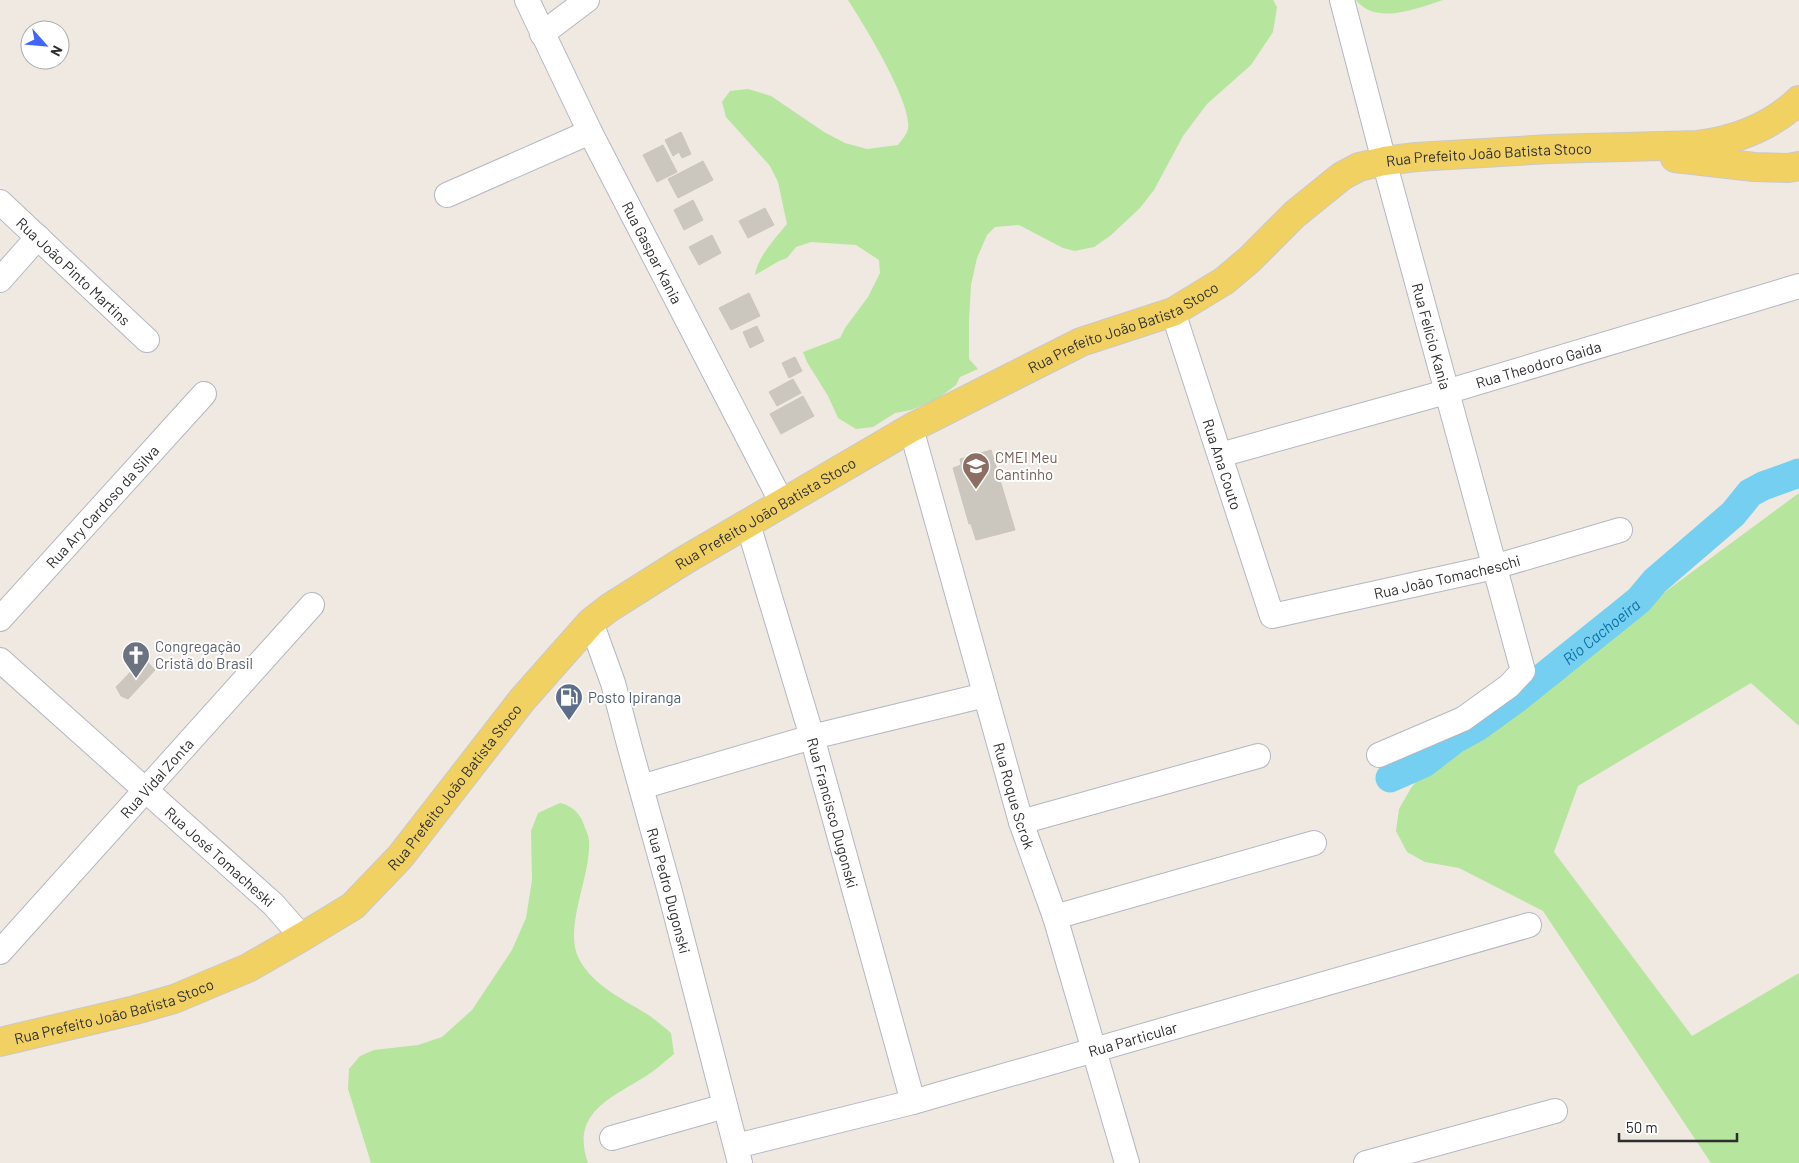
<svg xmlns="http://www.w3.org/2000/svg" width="1799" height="1163" viewBox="0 0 1799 1163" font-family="Barlow,sans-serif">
  <rect width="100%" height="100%" fill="#efe9e1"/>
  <g fill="#b6e59e">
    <path d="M848,0H1273L1277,7L1273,32L1251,65L1207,104L1183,136L1154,190L1140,208L1110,236L1094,247L1075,251L1063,248L1019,225L995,227L987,235L977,258L971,285L969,320V359L978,369L960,377L956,385L936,400L911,410L895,413L873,427L856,429L838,418L828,396L807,362L803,352L840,338L845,328L868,297L880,273L879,260L856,245L811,242L796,247L787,258L779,261L755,275C757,258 776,237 787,224L778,182L770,166L726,117L722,102L730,91L748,89L771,96L824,132L845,143L867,149L898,145C901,141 907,134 908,129C913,104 863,23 848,0Z"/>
    <path d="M1356,0H1443C1418,8 1376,26 1356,0Z"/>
    <path d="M1799,493V726L1751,683L1578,786L1554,852L1692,1036L1799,973V1163H1711L1543,911L1459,868L1425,862L1407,852L1396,831L1399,809L1411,788L1422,774L1455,747Z"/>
    <path d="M560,803C573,806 581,814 585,828C587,832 589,837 589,842C591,876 563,929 579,959C593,986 625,1000 650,1016C657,1021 664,1027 671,1033L674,1054C668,1059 662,1064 656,1069C622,1095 568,1107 588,1163H371L348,1089L349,1069L360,1056L374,1050L418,1045L442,1037L472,1010L512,950L526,918L532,880L531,831L538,813Z"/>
  </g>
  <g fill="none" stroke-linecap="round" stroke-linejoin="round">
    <path stroke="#75cff0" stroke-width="29" id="s1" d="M1390,778L1424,763L1455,739L1477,727L1517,698L1618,617L1639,600L1655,581L1733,514L1750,493L1763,486L1799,473"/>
  </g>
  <g fill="#cbc7bf" stroke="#cbc5ba">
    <path d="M681,132L691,154L682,158L679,152L673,156L665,140Z"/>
    <path d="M663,145L677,172L657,182L643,155Z"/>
    <path d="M703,161L713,180L678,198L668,179Z"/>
    <path d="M693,200L703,220L684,230L674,210Z"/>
    <path d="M765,208L774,225L748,238L739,221Z"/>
    <path d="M712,235L721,253L699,265L689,247Z"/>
    <path d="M749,293L760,316L731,330L719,308Z"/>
    <path d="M757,326L764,341L750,348L743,332Z"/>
    <path d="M795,357L802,371L789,378L782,363Z"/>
    <path d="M793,379L801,393L777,406L769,392Z"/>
    <path d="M803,396L814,416L781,434L770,414Z"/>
    <path d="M991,450L1015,530L976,540L971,524H969L953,468L961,465L960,459Z"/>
    <path d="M144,658L155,670L128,699L121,696L116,687Z"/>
  </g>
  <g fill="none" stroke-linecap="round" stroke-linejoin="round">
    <g stroke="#b4b7c1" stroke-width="26">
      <g id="minor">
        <path id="s2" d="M527,0L590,132L782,503"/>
        <path id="s3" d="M1342,0L1384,161L1523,671L1509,686L1463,719L1379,755"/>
        <path d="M542,34L587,0"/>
        <path d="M447,195L590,132"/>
        <path id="s4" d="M0,202L147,340"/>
        <path d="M0,280L38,237"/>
        <path id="s5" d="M1173,312L1272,616L1494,567L1620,530"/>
        <path id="s6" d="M911,428L1021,822L1055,917L1127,1163"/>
        <path id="s7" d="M1220,455L1446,392L1799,286"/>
        <path id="s8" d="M748,524L812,737L913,1102"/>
        <path id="s9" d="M0,619L204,394"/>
        <path id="s10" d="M591,622L613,683L630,748L670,892L740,1163"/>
        <path id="s11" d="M0,660L273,904L302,937"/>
        <path d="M641,787L812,737L985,695"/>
        <path d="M1021,822L1258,756"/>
        <path d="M1055,917L1314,843"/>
        <path id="s12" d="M0,952L312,605"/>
        <path d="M612,1138L725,1106"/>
        <path id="s13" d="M736,1146L913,1102L1529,925"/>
        <path d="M1366,1163L1555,1111"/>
      </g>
    </g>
    <g stroke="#c9c9c9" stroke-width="30">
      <g id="major">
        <path d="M1675,158L1754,167L1788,168L1799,166"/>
        <path id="s14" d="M0,1042L135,1010L174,999L248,968L302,937L353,906L400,857L522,700L591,622L609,608L685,560L911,428L1081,342L1173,312L1224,281L1249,260L1295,214L1342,176L1359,167L1384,161L1416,157L1550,149L1698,145C1737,140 1771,127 1799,100"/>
      </g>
    </g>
    <use href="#minor" stroke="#fff" stroke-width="24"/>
    <use href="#major" stroke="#f2d163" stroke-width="28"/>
  </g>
  <defs>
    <g id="school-pin" transform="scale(1.4375)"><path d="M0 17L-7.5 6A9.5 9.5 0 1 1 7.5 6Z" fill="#8d6e63" stroke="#fff"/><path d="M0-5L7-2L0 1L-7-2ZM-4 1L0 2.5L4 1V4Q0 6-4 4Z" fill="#fff"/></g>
    <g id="church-pin" transform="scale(1.4375)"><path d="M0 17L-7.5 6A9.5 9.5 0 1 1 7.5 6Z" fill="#6b7280" stroke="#fff"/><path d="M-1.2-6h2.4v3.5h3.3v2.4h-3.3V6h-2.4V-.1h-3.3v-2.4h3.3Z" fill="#fff"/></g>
    <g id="fuel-pin" transform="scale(1.4375)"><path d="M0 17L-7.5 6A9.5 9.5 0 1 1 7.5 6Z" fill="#5c6f8a" stroke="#fff"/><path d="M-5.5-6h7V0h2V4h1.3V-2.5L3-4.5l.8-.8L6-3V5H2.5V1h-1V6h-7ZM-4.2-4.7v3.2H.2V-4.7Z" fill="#fff"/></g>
  </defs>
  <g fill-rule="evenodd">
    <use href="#school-pin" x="976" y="466"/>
    <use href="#church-pin" x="136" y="655"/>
    <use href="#fuel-pin" x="569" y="697"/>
  </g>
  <g text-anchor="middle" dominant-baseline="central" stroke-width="4" stroke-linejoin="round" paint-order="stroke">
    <g font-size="15" fill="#2e2e2e" stroke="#fff">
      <text stroke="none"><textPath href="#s14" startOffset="1782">Rua Prefeito João Batista Stoco</textPath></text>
      <text stroke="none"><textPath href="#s2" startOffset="282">Rua Gaspar Kania</textPath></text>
      <text stroke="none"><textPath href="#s4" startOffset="101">Rua João Pinto Martins</textPath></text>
      <text stroke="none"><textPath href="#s14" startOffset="1362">Rua Prefeito João Batista Stoco</textPath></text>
      <text stroke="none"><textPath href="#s3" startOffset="348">Rua Felício Kania</textPath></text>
      <text stroke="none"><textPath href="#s7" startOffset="331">Rua Theodoro Gaida</textPath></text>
      <text stroke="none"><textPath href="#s5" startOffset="160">Rua Ana Couto</textPath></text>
      <text stroke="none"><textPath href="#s9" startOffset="152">Rua Ary Cardoso da Silva</textPath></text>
      <text stroke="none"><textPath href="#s14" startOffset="958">Rua Prefeito João Batista Stoco</textPath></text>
      <text stroke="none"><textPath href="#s5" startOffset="499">Rua João Tomacheschi</textPath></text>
      <text stroke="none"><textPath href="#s12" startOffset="234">Rua Vidal Zonta</textPath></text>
      <text stroke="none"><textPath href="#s14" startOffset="538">Rua Prefeito João Batista Stoco</textPath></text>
      <text stroke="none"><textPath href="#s6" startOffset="382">Rua Roque Scrok</textPath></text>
      <text stroke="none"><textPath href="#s8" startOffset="301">Rua Francisco Dugonski</textPath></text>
      <text stroke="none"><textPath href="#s11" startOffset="295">Rua José Tomacheski</textPath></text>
      <text stroke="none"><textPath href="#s10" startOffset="280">Rua Pedro Dugonski</textPath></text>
      <text stroke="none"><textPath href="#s14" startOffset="118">Rua Prefeito João Batista Stoco</textPath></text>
      <text stroke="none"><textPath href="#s13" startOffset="411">Rua Particular</textPath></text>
    </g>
    <g font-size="15" fill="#785e54" stroke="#fff" text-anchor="start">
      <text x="995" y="457">CMEI Meu<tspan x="995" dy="17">Cantinho</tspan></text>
    </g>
    <g font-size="15" fill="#5b616d" stroke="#fff" text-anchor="start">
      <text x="155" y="646">Congregação<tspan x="155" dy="17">Cristã do Brasil</tspan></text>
    </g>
    <g font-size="15" fill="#4e5e75" stroke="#fff" text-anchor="start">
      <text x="588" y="697">Posto Ipiranga</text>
    </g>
    <g font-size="16" font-style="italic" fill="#0d6fa3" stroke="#fff">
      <text stroke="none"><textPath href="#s1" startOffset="258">Rio Cachoeira</textPath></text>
    </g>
  </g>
  <g transform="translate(45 45) rotate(117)"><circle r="24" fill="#ffffff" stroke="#ababab"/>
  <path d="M0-4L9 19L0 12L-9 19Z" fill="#4264fb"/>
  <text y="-8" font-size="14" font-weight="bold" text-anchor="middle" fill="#2e2e2e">N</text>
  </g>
  <path d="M1619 1133v8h118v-8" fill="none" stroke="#2e2e2e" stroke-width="2.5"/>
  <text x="1626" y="1133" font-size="15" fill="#2e2e2e" stroke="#ffffff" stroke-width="4" paint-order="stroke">50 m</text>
</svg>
